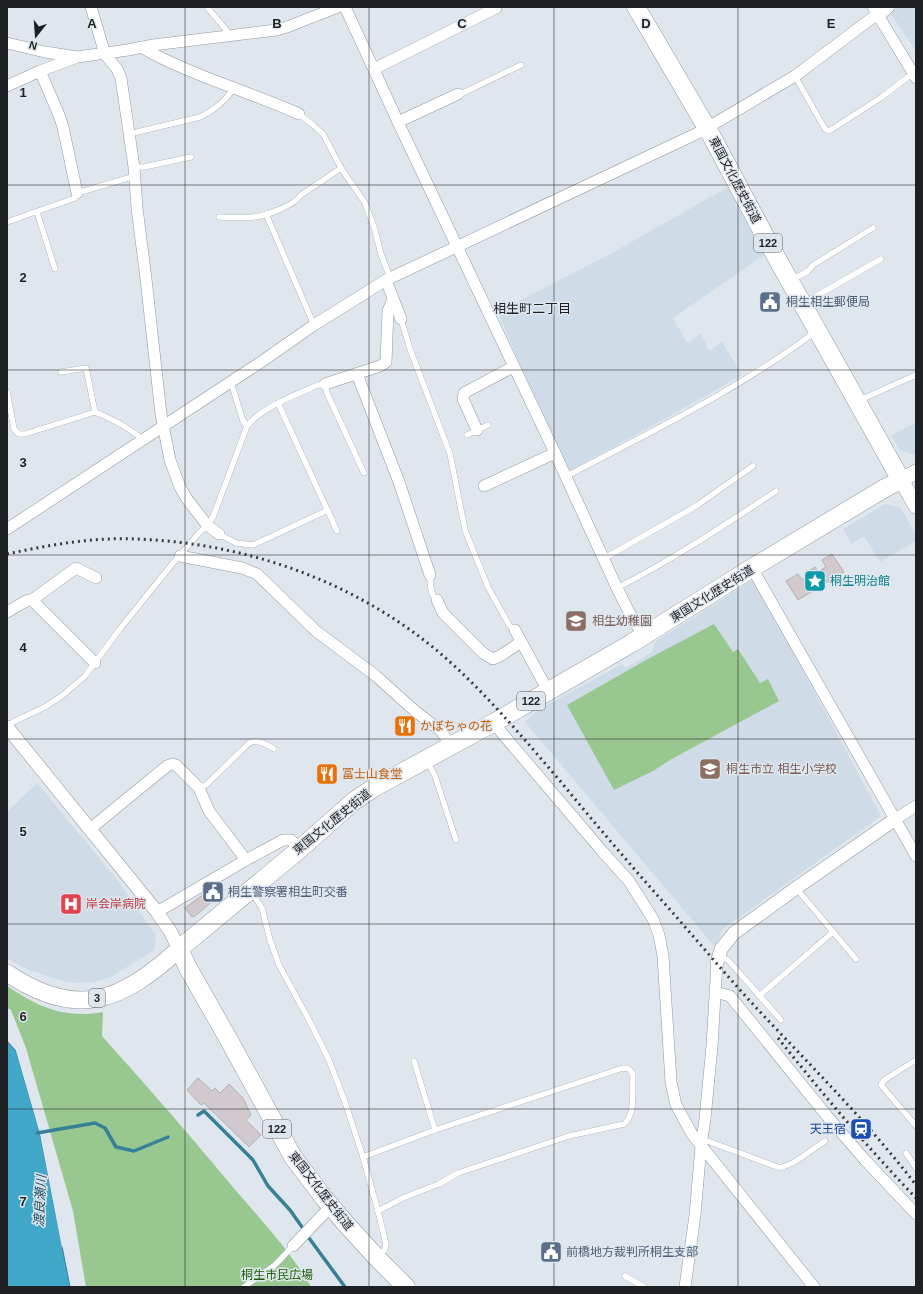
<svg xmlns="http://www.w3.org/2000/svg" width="923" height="1294" viewBox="0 0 923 1294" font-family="Arial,'Noto Sans JP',sans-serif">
  <rect width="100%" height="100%" fill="#dfe6ed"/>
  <g fill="#cfdce8">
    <path d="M899,7H916V51L891,14Z"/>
    <path d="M728,187L764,255L673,318L687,343L701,334L709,351L722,342L742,375L663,420L569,471L517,359L498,312L612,253Z"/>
    <path d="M916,423V455L901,451L891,435Z"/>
    <path d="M885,504L901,508L916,535V541L880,562L864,536L852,544L843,529Z"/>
    <path d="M754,579L881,816L723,929L715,947L525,722L538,710L622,664L626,668L652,652L656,641Z"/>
    <path d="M37,783L119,882L156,936L154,950L111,977L95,982L77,983L62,981L26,969L7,958V812Z"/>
  </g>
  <g fill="#98c790">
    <path d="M714,624L733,652L738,649L760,683L768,679L779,701L670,760L653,771L614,790L567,705L646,660Z"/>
    <path d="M7,986C38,1007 64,1019 103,1012L102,1036C148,1087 193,1139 237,1192C263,1222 291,1252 311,1287H86L73,1211L26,1048L11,1010L7,1008Z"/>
  </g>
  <path fill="#42a8ca" stroke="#378098" d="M7,1041L16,1051L40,1134L70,1287H7Z"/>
  <path fill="#dfe6ed" d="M17,1050L42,1133L64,1244L62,1248L40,1134L16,1051Z"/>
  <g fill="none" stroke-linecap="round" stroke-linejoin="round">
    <g stroke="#378098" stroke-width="3.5">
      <path d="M198,1115L204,1111L253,1160L268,1186L290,1210L302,1227"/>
      <path d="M37,1133L95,1123L105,1128L116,1147L134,1151L168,1137"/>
      <path d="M309,1238L345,1287"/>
    </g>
  </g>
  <g fill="#d2c9ce" stroke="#b8afb4">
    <path d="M832,554L844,572L798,600L786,581L798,574L802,580L808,576L806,573L815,567L818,572L826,567L822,560Z"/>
    <path d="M212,888L219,896L195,916L192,917L185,908Z"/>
    <path d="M198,1078L212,1091L215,1088L220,1093L229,1084L243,1098L251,1115L246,1120L261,1135L249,1147L204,1103L201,1105L187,1090Z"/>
    <path d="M860,1123L869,1133L864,1137L855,1127Z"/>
  </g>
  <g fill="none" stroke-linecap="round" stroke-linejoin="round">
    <g stroke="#91989e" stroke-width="6">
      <g id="service">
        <path d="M207,7L227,31L228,35"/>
        <path d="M795,76L825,129L829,131L882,97L913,73"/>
        <path d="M458,94L463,93L521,65"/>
        <path d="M299,114L313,125L323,134L341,168L365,203L374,227L381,254L390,278"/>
        <path d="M129,134L200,117C213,111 227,100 234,87"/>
        <path d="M134,167H144L191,157"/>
        <path d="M37,212L55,269"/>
        <path d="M266,214L314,325"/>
        <path d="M219,217C230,217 243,219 254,217C268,215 293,206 301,195L341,168"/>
        <path d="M7,222L75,198L77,193L135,176"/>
        <path d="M792,280L808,271L813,265L873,228"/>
        <path d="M804,303L881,259"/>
        <path d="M401,319L410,349L450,454L465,530L488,587L509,625L515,630"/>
        <path d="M61,372L86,368L95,412"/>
        <path d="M7,392L14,429L19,434H25L95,412C112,419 129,427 143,440"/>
        <path d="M860,400L916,375"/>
        <path d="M278,403L337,531"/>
        <path d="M247,426C261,408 297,394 318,385L325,384L327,393L364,473"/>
        <path d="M467,435L488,425"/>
        <path d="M565,477C650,432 738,390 815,332"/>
        <path d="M219,534L236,543L253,545L328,510"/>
        <path d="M603,559L696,506L753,466"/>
        <path d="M430,575C430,583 430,595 437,600"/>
        <path d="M617,588C672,560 725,525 776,491"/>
        <path d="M8,727L13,722L45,707L63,695L85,676L119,630L173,563L199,533L207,525L213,517L247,426L243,421L231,382"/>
        <path d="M427,761L435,776L456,840"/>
        <path d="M199,788L206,785L249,743C257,739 266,744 274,749"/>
        <path d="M796,888L856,959"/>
        <path d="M252,893L262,908L270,940L279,965L308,1018L329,1060L345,1102L363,1157L378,1211L386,1244L385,1249L379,1257"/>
        <path d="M719,956L728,960L781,1020"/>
        <path d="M759,996L833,932"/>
        <path d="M916,1060L884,1080L881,1085L916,1126"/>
        <path d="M414,1061L435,1130"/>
        <path d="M702,1139L780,1168L793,1163L825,1141"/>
        <path d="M906,1153L916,1168"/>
        <path d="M363,1157L435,1130L623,1068C628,1068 630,1069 633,1074C632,1088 636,1115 624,1124L569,1136L458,1173L439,1184L405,1197L378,1211"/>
        <path d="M625,1276L644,1287"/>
        <path d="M244,1287L275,1265L293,1246"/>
      </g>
    </g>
    <g stroke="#91989e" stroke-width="12">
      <g id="minor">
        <path d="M91,7L105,54L117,69L121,78L134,167L137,208L146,279L161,414L170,460L180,487L187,499L207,525L219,534"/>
        <path d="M345,7L398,122L555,453L617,588L632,618L644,636"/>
        <path d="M873,7L916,78"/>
        <path d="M7,43L45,52L77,57L128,50L153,45L276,30L287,27L338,7"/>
        <path d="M141,47C189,75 248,91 299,114"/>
        <path d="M374,69L496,8"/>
        <path d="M40,71L59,115L63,127L77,193"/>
        <path d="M7,86L40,71L75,58"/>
        <path d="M398,122L458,94"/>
        <path d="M386,280L401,319"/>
        <path d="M357,374L399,482L430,575"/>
        <path d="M325,384L380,366L386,362L388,311L393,299"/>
        <path d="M477,430L463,399L464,393L513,367"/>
        <path d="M484,486L555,453"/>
        <path d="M7,529L261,362L314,325L386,280L700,132L795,76L872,18L879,16L889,7"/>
        <path d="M180,556L242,568L257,574L316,631L376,676L415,711L441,731L451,746"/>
        <path d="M752,568L916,856"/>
        <path d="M437,600L443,613L483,653L493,659L500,656L521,642"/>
        <path d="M7,612L28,600H32"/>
        <path d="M515,630L548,691"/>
        <path d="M95,663L32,600L76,568L96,578"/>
        <path d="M495,722L501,732L602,851L629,881L653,919L659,935L663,956L671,1082L676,1105L692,1134L814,1287"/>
        <path d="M894,820L916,806"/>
        <path d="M90,829L167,766L172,764L176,765L199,788L209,811L246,860"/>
        <path d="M157,912L246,860L283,840H291L300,849"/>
        <path d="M715,992L730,996L827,1116L865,1160L916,1214"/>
        <path d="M293,1246L331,1206"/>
        <path d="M685,1287L695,1215L701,1146L705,1119L712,1046L717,963"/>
      </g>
    </g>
    <g stroke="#91989e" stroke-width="14">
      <g id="tertiary">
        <path d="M7,727L157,912L170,931L179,949"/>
        <path d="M717,963L721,949L734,933L796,888L894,820"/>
      </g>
    </g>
    <g stroke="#91989e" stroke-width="16">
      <path id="secondary" d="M916,472L901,480L916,506"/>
    </g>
    <g stroke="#91989e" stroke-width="18">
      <path id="primary" d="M7,973C77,1020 121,1002 179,949"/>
    </g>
    <g stroke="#91989e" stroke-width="19">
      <path id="trunk" d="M406,1287L378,1259L346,1224L324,1198L293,1157L230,1042L188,968L179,949L300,849L354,801L375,787L495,722L632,643L752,568L885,488L901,480L774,253L711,135L636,7"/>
    </g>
    <use href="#service" stroke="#fff" stroke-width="5.5"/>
    <use href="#minor" stroke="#fff" stroke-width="11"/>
    <use href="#tertiary" stroke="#fff" stroke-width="13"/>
    <use href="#secondary" stroke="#fff" stroke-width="15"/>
    <use href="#primary" stroke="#fff" stroke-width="17"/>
    <use href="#trunk" stroke="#fff" stroke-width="18"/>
    <g stroke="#373a3d" stroke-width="3" stroke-dasharray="2 4" stroke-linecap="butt">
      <path d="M7,554C49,545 93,537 136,539C250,543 363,584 449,661C490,698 525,740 561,782C597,826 634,869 672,912C702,946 731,981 762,1014C815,1070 869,1124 916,1185"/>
      <path d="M778,1038C822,1093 867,1147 916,1198"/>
    </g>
  </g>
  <path fill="none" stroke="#1e2123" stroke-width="1" stroke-opacity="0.55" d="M185,7V1287M369,7V1287M554,7V1287M738,7V1287M7,185H916M7,370H916M7,555H916M7,739H916M7,924H916M7,1109H916"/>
  <defs>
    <g id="civic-square" transform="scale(1.15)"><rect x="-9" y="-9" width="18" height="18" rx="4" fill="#5c6f8a" stroke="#dfe6ed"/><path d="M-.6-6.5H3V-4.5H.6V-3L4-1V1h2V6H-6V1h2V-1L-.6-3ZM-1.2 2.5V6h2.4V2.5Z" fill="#fff"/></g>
    <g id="sight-square" transform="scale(1.15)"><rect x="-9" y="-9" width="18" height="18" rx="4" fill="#0f9aa8" stroke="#dfe6ed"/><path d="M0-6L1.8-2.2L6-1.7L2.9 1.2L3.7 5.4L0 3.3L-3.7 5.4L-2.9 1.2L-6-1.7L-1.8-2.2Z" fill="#fff"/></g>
    <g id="school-square" transform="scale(1.15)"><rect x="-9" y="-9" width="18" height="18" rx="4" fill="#8d6e63" stroke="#dfe6ed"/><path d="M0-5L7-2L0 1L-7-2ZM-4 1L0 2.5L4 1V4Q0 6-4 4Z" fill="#fff"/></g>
    <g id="restaurant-square" transform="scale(1.15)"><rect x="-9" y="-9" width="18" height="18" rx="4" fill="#e8710a" stroke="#dfe6ed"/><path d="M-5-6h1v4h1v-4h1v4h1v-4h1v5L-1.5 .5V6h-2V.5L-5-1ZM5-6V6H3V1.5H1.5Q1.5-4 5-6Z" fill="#fff"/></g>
    <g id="hospital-square" transform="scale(1.15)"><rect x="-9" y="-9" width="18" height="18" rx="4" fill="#e0444e" stroke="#dfe6ed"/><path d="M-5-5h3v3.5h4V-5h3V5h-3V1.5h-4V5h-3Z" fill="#fff"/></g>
    <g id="station-square" transform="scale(1.15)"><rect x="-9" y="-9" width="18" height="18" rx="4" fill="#1a4fb4" stroke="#dfe6ed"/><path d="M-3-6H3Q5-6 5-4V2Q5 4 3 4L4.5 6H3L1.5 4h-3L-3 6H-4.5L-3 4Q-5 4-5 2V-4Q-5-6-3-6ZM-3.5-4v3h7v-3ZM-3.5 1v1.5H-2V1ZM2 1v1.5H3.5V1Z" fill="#fff"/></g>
  </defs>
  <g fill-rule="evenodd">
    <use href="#civic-square" x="770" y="302"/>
    <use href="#sight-square" x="815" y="581"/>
    <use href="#school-square" x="576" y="621"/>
    <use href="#restaurant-square" x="405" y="726"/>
    <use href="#school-square" x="710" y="769"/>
    <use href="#restaurant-square" x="327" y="774"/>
    <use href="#civic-square" x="213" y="892"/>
    <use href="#hospital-square" x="71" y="904"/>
    <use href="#station-square" x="861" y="1129"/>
    <use href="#civic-square" x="551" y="1252"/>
  </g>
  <g text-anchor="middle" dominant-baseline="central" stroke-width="3" stroke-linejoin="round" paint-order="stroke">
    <g fill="#dfe6ed" stroke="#585c60" stroke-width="1">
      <rect x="754" y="234" width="28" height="18" rx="3"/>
      <rect x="517" y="692" width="28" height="18" rx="3"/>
      <rect x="89" y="989" width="16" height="18" rx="3"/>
      <rect x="263" y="1120" width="28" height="18" rx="3"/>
    </g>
    <g font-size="11" font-weight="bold" fill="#1e2123">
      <text x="768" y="243">122</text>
      <text x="531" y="701">122</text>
      <text x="97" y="998">3</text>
      <text x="277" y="1129">122</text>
    </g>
    <g font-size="12" fill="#1e2123" stroke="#dfe6ed">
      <text transform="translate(735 180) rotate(62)">東国文化歴史街道</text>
      <text transform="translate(712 594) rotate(-32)">東国文化歴史街道</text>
      <text transform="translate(332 822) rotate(-39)">東国文化歴史街道</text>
      <text transform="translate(321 1191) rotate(52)">東国文化歴史街道</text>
    </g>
    <g font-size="12" fill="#4e5e75" stroke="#dfe6ed" text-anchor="start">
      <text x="786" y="302">桐生相生郵便局</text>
      <text x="228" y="892">桐生警察署相生町交番</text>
      <text x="566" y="1252">前橋地方裁判所桐生支部</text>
    </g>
    <g font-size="12" fill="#0d838f" stroke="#dfe6ed" text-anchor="start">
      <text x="830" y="581">桐生明治館</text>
    </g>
    <g font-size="12" fill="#785e54" stroke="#dfe6ed" text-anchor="start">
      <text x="592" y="621">相生幼稚園</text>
      <text x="726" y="769">桐生市立 相生小学校</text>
    </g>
    <g font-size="12" fill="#c56008" stroke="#dfe6ed" text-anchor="start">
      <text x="420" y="726">かぼちゃの花</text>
      <text x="342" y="774">冨士山食堂</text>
    </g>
    <g font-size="12" fill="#be3a42" stroke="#dfe6ed" text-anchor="start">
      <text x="86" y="904">岸会岸病院</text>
    </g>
    <g font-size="12" fill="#164399" stroke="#dfe6ed" text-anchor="end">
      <text x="846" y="1129">天王宿</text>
    </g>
    <g font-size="12" fill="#1a6109" stroke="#dfe6ed">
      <text x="277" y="1275">桐生市民広場</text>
    </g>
    <g font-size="13" fill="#1e2123" stroke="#dfe6ed">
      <text x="532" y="308">相生町二丁目</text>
    </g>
    <g font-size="13" font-style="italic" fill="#25505f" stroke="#dfe6ed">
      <text transform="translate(40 1201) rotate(-87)">渡良瀬川</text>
    </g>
  </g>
  <g font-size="13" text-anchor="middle" font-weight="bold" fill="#1e2123" stroke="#dfe6ed" stroke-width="3" stroke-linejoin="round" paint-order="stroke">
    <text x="92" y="28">A</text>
    <text x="277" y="28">B</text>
    <text x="462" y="28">C</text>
    <text x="646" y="28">D</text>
    <text x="831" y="28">E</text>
    <text x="23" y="97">1</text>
    <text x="23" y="282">2</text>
    <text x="23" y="467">3</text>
    <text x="23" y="652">4</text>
    <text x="23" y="836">5</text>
    <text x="23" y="1021">6</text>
    <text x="23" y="1206">7</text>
  </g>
  <rect width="923" height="1294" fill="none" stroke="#1e2123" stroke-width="16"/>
  <g transform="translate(36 36) rotate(197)" stroke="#dfe6ed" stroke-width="3" paint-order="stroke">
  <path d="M0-3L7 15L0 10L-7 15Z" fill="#1e2123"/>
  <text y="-6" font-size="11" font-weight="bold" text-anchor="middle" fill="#1e2123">N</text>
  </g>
</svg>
